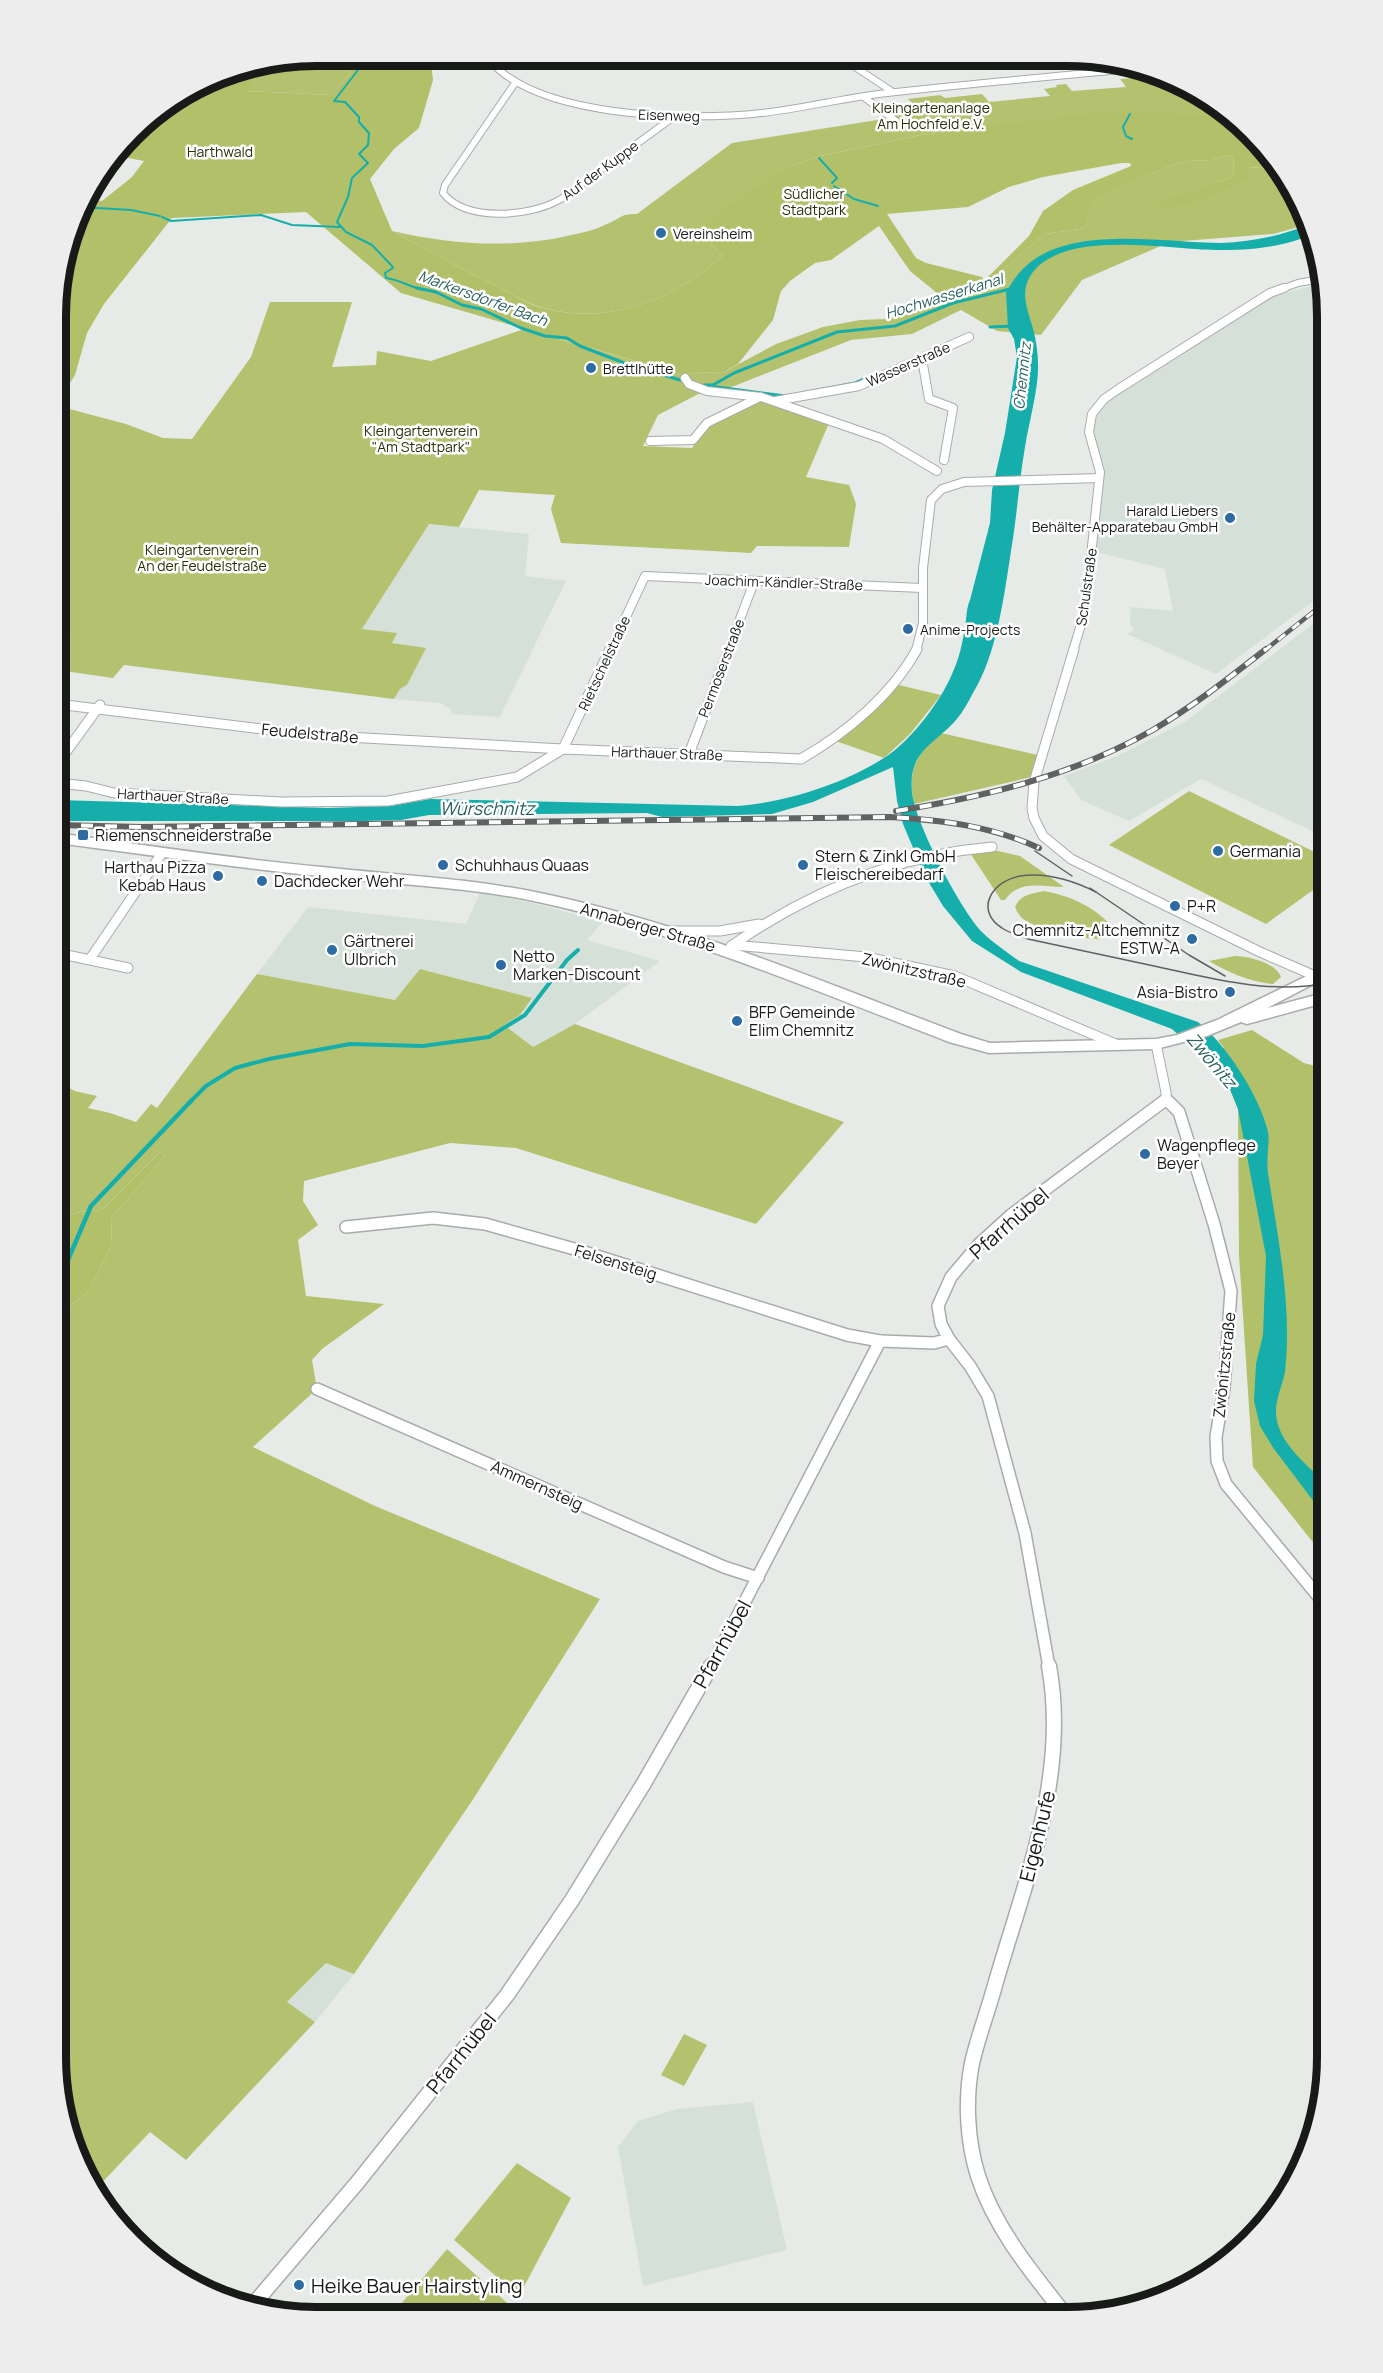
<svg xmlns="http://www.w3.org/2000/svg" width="1383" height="2373" viewBox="0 0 1383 2373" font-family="Manrope,sans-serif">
  <rect width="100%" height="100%" fill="#e6ebe8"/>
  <g fill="#d5e1d8">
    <path d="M1322,283L1327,316V591L1216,674L1127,634L1134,630L1130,623L1131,607L1173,611L1165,569L1092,551L1099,486L1090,422L1096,407L1270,293H1285Z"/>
    <path d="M429,524L529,534L525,576L566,581L500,717L451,714V709L439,703L394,699L400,689L404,687L391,643L396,633L362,629Z"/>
    <path d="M1327,613V838L1201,779L1129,821L1081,800L1064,776L1117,756L1186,721Z"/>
    <path d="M480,893L525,901L603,922L587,940L660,961L575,1024L533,1047L503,1025L520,1015L532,998L421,969L395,1000L257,974L308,907L466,924Z"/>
    <path d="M326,1962L354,1974L315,2022L287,2003Z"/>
    <path d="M753,2102L787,2250L643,2286L618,2147L638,2121L677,2109Z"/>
  </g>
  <g fill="#b4c26f">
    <path d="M316,56H355L352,71L332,95L246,91L263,68H254Z"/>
    <path d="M1162,76L1175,80L1178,88H1190L1237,119L976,128L921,135L820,156L790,167L696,231L708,240L722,256C672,303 601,328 534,305C521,300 509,292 497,286C461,269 427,250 392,231C449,244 510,249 567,236C581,233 595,230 607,224C622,218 619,214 637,214L732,143L896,117L888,109L914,105L908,99L940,95L945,98L982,94L989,102L1050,96L1044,89L1057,87L1056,85L1066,84L1072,91L1126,87L1120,79Z"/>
    <path d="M1227,155L1234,158L1233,177L1154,204L1210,197L1248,167L1282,170L1286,176L1284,180L1289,182L1310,224L1273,234L1170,242L1082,280L1041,335L997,331L961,310L912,334L851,340L729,388L706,390L658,415L643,446L692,448L710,423L757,400L829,423L806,477L849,485L856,504L849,547L757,546L751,553L561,543L551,509L555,495L479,490L459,527L429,524L362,629L397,633L392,643L426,648L407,685L400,689L394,699L124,665L113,678L57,670L58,406L126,424L163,438L192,439L251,357L270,302H352L332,367L376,365L377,351L431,361L524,329L687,376L695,372L722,373L776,344L823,327L860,320L886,319L926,307L937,293L989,281L1045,234L1086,228L1091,199L1172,165L1194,160L1209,161Z"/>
    <path d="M890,683L941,695L910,734L884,758L833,740Z"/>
    <path d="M941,733L1042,756L1036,776L914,804C907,770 916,754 941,733Z"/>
    <path d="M1189,791L1327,858V880L1266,924L1109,845Z"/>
    <path d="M998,851L1020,856L1064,887C1043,887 1019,879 1005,900H1001L970,853Z"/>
    <path d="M1044,891C1071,896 1096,907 1114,929V935C1097,946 1039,930 1023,919C1019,916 1017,911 1015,907C1021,894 1031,894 1044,891Z"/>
    <path d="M1235,956C1249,956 1276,963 1281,977L1273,984C1250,982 1229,973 1209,961Z"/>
    <path d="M420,969L532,998L520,1015L504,1025L533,1047L575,1024L844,1122L756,1224L516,1148L450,1143L304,1181L303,1201L318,1225L298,1240L306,1296L384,1304L322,1349L312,1360L317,1389L253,1447L375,1506L600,1599L472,1801L354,1974L326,1963L287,2002L315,2022L186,2160L150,2132L94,2191L69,2141L56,2057V1317L89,1291L112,1244L111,1218L165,1156L160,1152L102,1210C77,1211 68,1211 57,1234V1082L75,1091L97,1096L88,1108L110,1113L136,1122L151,1104L157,1108L257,974L395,1000Z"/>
    <path d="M1327,1179V1354L1318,1294L1320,1238Z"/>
    <path d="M684,2034L707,2045L684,2086L661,2075Z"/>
    <path d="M517,2163L571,2198L519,2296L454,2240Z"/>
    <path d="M447,2249L514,2309L512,2316H391Z"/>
  </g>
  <g fill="#b2c169" fill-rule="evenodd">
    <path d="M355,56H430L433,80L419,128L394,149L370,179L392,231C427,250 461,269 497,286C509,292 521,300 533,305C601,328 672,303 722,256L708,240L695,231L755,187L790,167L820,156L921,135L1111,111C1153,109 1195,118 1237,119L1282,170L1249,167L1248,179L1210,197L1175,207L1152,204L1233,177L1234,158L1227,155L1209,161L1194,160L1172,165L1092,199L1086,228L1045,234L989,281L937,293L910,271L879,226L831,260L815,263L790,281L781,291L773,320L738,364L722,373L695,372L687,376L401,293L306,212L172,218L104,304L87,333L75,375L58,402V283L83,201L84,199L102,201L132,177L144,161L117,156L144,120L217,75L244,70H261L247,91L332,95L352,71ZM1121,163H1130L1131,166L1073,190L1043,211L1029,236L984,281L982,277L926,263L916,258L887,214L968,207L1009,187L1043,177Z"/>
    <path d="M1252,1030L1304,1063L1327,1069V1179L1320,1238L1318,1294L1327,1354V1560L1253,1467L1239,1255L1238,1109L1227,1082L1216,1066L1202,1056L1224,1048L1218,1040Z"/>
    <path d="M160,1152L165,1156L111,1218L112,1244L89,1291L56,1317C56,1295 50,1233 65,1219C76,1210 89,1211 102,1210Z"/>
  </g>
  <path fill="#16aeaa" d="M1310,224L1314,233C1284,248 1248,250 1216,250C1168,250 1067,229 1033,272C1020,289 1026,305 1031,322C1035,334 1038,350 1038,364C1039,387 1029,422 1025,447C1019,481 1017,516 1011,551C1004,596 997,654 973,693C968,702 963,712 956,720C934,745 908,751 912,792C915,823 960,909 982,932C993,943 1007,952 1019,961L1198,1022C1226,1044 1260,1097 1268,1132C1270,1140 1266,1160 1268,1173C1276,1226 1288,1285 1287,1340C1287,1350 1286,1361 1285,1372C1282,1388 1273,1403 1277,1421C1283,1447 1308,1466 1327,1484V1519L1274,1449L1260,1426L1254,1401L1256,1364L1263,1335L1266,1256L1238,1109L1227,1082L1216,1066L1202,1056L1172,1029L1021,972L972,941L943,906L925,876L903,824L897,801L893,767L813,802L772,814L662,817L647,813L429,815L401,820L362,821H57V800L328,808L391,806L430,799L737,806C784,803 847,783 887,756C911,740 941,701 952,674C959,659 963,642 965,626C967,616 966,609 970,600L990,523L992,490L1005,433L1017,357L1014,339L1008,328L1006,292C1011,284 1016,276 1022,270C1066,223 1164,243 1221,243C1252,242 1281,236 1310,224Z"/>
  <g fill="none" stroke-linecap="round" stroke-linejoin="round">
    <g stroke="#16aeaa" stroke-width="2">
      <path d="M355,56L358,70L334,101L345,102L359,117V122L369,133L368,145L359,154L368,163L352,178L348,197L337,222L346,232L372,245L392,266L393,268L385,273L386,278C400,280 410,287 424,290"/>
      <path d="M1130,114L1123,127L1126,136L1132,139"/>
      <path d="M819,158L837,178L832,183"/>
      <path d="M834,186L854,199L878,206"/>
      <path d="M81,207L131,210L160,216"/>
      <path d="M162,217L171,221L261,215L292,225L340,227"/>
      <path d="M1007,290L1014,288"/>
    </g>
    <g stroke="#16aeaa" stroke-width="3">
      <path d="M417,288L436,292L462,305L481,309L521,328L545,336L567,338L580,346L627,364L680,380"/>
      <path d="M990,327L1014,326"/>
      <path d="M704,385H713L734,373L837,332L895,326L953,303L1014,288"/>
      <path d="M710,386L785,396"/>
      <path d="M802,393L855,383L869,377"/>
    </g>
    <path stroke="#16aeaa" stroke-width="4" d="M189,1103L206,1086L235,1068L269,1059L350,1044L423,1046L489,1037L525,1015L567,960L578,950"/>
    <path stroke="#16aeaa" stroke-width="4.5" d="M56,1288L91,1206L191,1101"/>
    <g stroke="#a8aca9" stroke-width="8">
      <g id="street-far4">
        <path d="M487,57C534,119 691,121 762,113C807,108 851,96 896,92C978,83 1059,76 1140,68"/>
        <path d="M676,58L719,60L743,58"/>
        <path d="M780,58L850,64"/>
        <path d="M846,61L893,92"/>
        <path d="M515,83L445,185L443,193C466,222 529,217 559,200C572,193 584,182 596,173C623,154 649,135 675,116"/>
        <path d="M865,98L896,121"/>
        <path d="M1279,290L1298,283L1321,279"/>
      </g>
    </g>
    <g stroke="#a8aca9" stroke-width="10">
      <g id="street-far3">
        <path d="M922,359L929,399L953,408L944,460"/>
        <path d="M685,378L689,384L707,391L761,397L883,439L937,471"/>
        <path d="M775,401L859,386L969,337"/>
        <path d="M650,441L693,440L707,423L760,397"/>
        <path d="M610,651L645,576L922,588"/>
        <path d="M728,651L754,582"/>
        <path d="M916,651L923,623V568L931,500L942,489L964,482L1099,478"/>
        <path d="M1073,651L1085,611L1100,472L1089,432L1092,414L1104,399L1120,388L1270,293L1284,288"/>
      </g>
    </g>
    <g stroke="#a8aca9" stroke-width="11">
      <g id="street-far2">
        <path d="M1074,649L1034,782L1032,808L1034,818L1043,836L1071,859L1260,952L1315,976"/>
        <path d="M57,704L311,735L563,749L610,649"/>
        <path d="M66,752L100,705"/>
        <path d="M689,754L729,649"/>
        <path d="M57,783L86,786L114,793L281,802L388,801L517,777L563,749L801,759C846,733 892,695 917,649"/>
        <path d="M668,931H720L759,924"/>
        <path d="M733,945L866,957L955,976L1118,1045"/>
        <path d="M731,946C809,892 897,855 992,847"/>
        <path d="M57,953L128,968"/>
        <path d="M90,959L162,853"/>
        <path d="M1156,1044L1166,1092V1099L1163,1103"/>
        <path d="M1166,1099L1170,1103"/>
      </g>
    </g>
    <g stroke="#a8aca9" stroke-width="14">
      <g id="street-far1">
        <path d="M1168,1101L1179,1112L1214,1224L1231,1291L1224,1388L1216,1437L1217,1461L1226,1484L1327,1607"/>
        <path d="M346,1227L433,1218L485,1224L578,1250L847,1335L880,1341"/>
        <path d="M317,1389L724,1567L758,1578"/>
        <path d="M711,1667L880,1341L934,1343L949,1339"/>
        <path d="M1049,1667L1025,1533L988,1396L970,1366L949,1339L941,1324L938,1306L951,1277L979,1244L1011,1215L1164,1101"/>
      </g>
    </g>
    <g stroke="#a8aca9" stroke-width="17">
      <g id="street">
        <path d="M1049,1666C1069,1775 1025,1881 995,1985C988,2011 978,2037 972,2063C965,2099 967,2141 978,2176C995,2229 1033,2274 1067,2317"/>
        <path d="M252,2306L357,2183L507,1995L572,1900L644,1783L711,1666"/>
      </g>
    </g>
    <g stroke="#a8aca9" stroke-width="3">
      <path id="primary" d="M57,833C145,845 233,859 322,867C395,875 468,878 540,893C685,923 823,982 961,1034L990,1043L1156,1039L1177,1035L1217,1020L1327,966V977L1267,1008L1327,992V1002L1247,1024L1241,1022L1207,1036L1156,1049L989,1053L949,1042C816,991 683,934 543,903C469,886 393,885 318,876C231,867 144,854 57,843Z"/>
    </g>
    <use href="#street-far4" stroke="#fff" stroke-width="6"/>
    <use href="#street-far3" stroke="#fff" stroke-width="8"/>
    <use href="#street-far2" stroke="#fff" stroke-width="9"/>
    <use href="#street-far1" stroke="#fff" stroke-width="11"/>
    <use href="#street" stroke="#fff" stroke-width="14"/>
    <use href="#primary" fill="#fff" fill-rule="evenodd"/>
    <g stroke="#5f6260" stroke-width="1.5">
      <path d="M1035,851L1072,876"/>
      <path d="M1090,888L1189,955L1225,976"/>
      <path d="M1096,892C1072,880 1047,872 1020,876C992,881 974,910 1002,928C1009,933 1020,936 1028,939C1070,948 1112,957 1154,966C1209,978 1271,995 1327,983"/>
    </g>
    <g stroke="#5f6260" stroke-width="4.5">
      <path id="rail-far1" d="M1264,651L1327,601"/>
    </g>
    <g stroke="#5f6260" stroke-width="6">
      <g id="rail">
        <path d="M896,811C984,797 1072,776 1151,731C1191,708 1229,678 1266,649"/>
        <path d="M57,825L141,827L890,817C942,820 991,826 1039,848"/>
      </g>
    </g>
    <use href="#rail-far1" stroke="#fff" stroke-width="3" stroke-dasharray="9" stroke-linecap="butt"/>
    <use href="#rail" stroke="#fff" stroke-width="4" stroke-dasharray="12" stroke-linecap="butt"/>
  </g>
  <g fill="#2d6ba2" stroke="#fff" stroke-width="2">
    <circle cx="661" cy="233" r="6"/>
    <circle cx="591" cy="368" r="6"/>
    <circle cx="1230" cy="518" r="6"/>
    <circle cx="908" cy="629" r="6"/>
    <rect x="77" y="829" width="12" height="12" rx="3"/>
    <circle cx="1218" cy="851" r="6"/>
    <circle cx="443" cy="865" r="6"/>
    <circle cx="803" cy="865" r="6"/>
    <circle cx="218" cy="876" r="6"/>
    <circle cx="262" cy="881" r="6"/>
    <circle cx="1175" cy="906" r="6"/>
    <circle cx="1192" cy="939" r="6"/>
    <circle cx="332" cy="950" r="6"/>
    <circle cx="501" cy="965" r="6"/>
    <circle cx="1230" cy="992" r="6"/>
    <circle cx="737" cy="1021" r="6"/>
    <circle cx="1145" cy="1154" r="6"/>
    <circle cx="299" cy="2285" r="6"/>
  </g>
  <g text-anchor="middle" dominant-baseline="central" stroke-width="5" stroke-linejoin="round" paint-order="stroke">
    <g font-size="14" fill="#2b300a" stroke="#fff">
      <text x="931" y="107">Kleingartenanlage<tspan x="931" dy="16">Am Hochfeld e.V.</tspan></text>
      <text x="220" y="151">Harthwald</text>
      <text x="814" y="193">Südlicher<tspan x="814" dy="16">Stadtpark</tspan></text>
      <text x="421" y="430">Kleingartenverein<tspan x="421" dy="16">"Am Stadtpark"</tspan></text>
      <text x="202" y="549">Kleingartenverein<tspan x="202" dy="16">An der Feudelstraße</tspan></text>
    </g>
    <g font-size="14" fill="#181a18" stroke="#fff">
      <text transform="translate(669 115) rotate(2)">Eisenweg</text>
      <text transform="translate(600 170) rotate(-36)">Auf der Kuppe</text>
      <text transform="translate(908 364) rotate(-24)">Wasserstraße</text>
      <text transform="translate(784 582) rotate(2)">Joachim-Kändler-Straße</text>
      <text transform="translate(1086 587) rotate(-82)">Schulstraße</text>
      <text transform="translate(604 663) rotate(-65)">Rietschelstraße</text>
      <text transform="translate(721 668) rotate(-69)">Permoserstraße</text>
      <text transform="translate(667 753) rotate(2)">Harthauer Straße</text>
      <text transform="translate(173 796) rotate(3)">Harthauer Straße</text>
    </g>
    <g font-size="14" fill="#181a18" stroke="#fff" text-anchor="start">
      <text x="673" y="233">Vereinsheim</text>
      <text x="603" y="368">Brettlhütte</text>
      <text x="1218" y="510" text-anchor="end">Harald Liebers<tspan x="1218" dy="16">Behälter-Apparatebau GmbH</tspan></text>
      <text x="920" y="629">Anime-Projects</text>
    </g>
    <g font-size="15" font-style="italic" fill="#2b615f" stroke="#fff">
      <text transform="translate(944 296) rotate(-17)">Hochwasserkanal</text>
      <text transform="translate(483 298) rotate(20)">Markersdorfer Bach</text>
      <text transform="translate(1022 376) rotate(-84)">Chemnitz</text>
    </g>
    <g font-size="16" fill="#181a18" stroke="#fff">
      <text transform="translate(310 733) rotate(5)">Feudelstraße</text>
      <text transform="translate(648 927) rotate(16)">Annaberger Straße</text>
      <text transform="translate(914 970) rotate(13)">Zwönitzstraße</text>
      <text transform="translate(616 1262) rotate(17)">Felsensteig</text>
      <text transform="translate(1224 1365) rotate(-84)">Zwönitzstraße</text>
      <text transform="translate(537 1485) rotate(24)">Ammernsteig</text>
    </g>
    <g font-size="16" fill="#181a18" stroke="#fff" text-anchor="start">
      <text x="95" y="835">Riemenschneiderstraße</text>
      <text x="1230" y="851">Germania</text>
      <text x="815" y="856">Stern &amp; Zinkl GmbH<tspan x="815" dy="18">Fleischereibedarf</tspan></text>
      <text x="455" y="865">Schuhhaus Quaas</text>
      <text x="206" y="867" text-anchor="end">Harthau Pizza<tspan x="206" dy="18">Kebab Haus</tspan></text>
      <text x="274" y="881">Dachdecker Wehr</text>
      <text x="1187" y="906">P+R</text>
      <text x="1180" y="930" text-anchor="end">Chemnitz-Altchemnitz<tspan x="1180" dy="18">ESTW-A</tspan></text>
      <text x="344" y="941">Gärtnerei<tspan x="344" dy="18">Ulbrich</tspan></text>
      <text x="513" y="956">Netto<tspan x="513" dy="18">Marken-Discount</tspan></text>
      <text x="1218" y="992" text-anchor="end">Asia-Bistro</text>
      <text x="749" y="1012">BFP Gemeinde<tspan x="749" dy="18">Elim Chemnitz</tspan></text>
      <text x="1157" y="1145">Wagenpflege<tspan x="1157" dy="18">Beyer</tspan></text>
    </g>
    <g font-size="18" font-style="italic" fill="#2b615f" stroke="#fff">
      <text x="487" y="808">Würschnitz</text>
      <text transform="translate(1212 1060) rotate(50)">Zwönitz</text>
    </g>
    <g font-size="20" fill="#181a18" stroke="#fff">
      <text transform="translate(1009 1223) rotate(-41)">Pfarrhübel</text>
      <text transform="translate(722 1644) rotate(-61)">Pfarrhübel</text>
      <text transform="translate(1037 1836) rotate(-76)">Eigenhufe</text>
      <text transform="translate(461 2053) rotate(-51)">Pfarrhübel</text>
    </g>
    <g font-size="20" fill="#181a18" stroke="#fff" text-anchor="start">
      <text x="311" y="2285">Heike Bauer Hairstyling</text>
    </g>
  </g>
  <path d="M0 0H1383V2373H0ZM316 66H1067A250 250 0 0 1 1317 316V2057A250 250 0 0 1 1067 2307H316A250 250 0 0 1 66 2057V316A250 250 0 0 1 316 66Z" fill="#ededed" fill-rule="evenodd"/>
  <path fill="none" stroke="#181a18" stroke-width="8" d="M316 66H1067A250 250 0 0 1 1317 316V2057A250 250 0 0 1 1067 2307H316A250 250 0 0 1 66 2057V316A250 250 0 0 1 316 66Z"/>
</svg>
